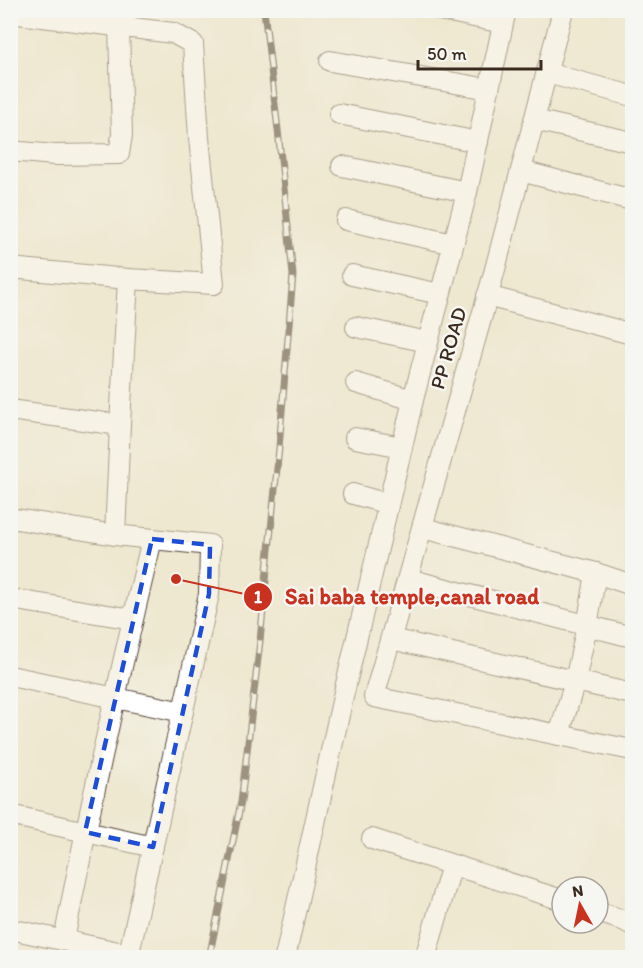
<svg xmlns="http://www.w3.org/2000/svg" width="643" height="968" viewBox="0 0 643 968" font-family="Itim,sans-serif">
  <rect width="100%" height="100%" fill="#f6f6f2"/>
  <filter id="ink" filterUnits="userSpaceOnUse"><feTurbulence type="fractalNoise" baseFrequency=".0167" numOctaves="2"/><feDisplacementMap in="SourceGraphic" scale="12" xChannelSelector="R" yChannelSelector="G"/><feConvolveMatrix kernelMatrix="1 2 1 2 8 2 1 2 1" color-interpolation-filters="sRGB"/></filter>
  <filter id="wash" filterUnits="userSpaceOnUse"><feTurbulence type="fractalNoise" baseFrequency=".008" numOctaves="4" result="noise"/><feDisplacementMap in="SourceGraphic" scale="24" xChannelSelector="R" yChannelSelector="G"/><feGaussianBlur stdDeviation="1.35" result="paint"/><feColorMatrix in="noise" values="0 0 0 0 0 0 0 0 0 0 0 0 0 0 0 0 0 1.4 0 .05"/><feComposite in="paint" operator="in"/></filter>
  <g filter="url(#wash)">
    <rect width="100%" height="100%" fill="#eee8d0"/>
  </g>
  <g filter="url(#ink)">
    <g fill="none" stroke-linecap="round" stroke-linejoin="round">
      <g stroke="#564639" stroke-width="22">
        <g id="minor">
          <path d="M440,10L503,23"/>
          <path d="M563,10L494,273L374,697L632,750"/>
          <path d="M10,13L173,33L193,44L199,138L214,284L128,279L10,268"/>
          <path d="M330,61L489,89"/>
          <path d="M547,73L632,96"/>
          <path d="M339,114L478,142"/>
          <path d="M534,120L632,142"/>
          <path d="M10,151L55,155L119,154L122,135L119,26"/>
          <path d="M342,166L467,192"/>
          <path d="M521,171L632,200"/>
          <path d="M346,220L453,244"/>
          <path d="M352,275L440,294"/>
          <path d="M487,296L632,334"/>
          <path d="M356,327L428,342"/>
          <path d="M356,383L413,400"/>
          <path d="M10,410L120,425"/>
          <path d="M355,438L402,447"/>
          <path d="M353,494L388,504"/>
          <path d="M10,518L115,535L210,545L209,594L128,958"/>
          <path d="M423,528L596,573L632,585"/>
          <path d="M115,535L120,425L128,279"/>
          <path d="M408,579L632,637"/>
          <path d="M10,599L133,619"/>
          <path d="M391,639L632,694"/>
          <path d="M10,676L183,712"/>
          <path d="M559,735L575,681L587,626L596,573"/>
          <path d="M10,815L153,847"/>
          <path d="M372,839L562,900"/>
          <path d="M598,912L625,921L632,925"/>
          <path d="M10,929L128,954"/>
          <path d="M64,940C90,806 120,672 152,539"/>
          <path d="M285,958L343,697L413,400L467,192L506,10"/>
          <path d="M425,958L452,865"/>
        </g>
      </g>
      <use href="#minor" stroke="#fff" stroke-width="20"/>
      <g stroke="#3b2a1e" stroke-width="7">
        <path id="rail" d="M209,958L241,802L260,641L279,448L293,275L278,130L264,10"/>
      </g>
      <use href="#rail" stroke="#f6f6f2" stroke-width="4.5" stroke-dasharray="14" stroke-linecap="butt"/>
    </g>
  </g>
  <path d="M0 0H643V968H0ZM152,539L210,545L209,594L153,847L85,832Z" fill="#eee8d0" fill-opacity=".55" fill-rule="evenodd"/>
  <path fill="none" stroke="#1d4ed8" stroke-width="4.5" stroke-dasharray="12 8" stroke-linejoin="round" d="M152,539L210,545L209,594L153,847L85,832Z"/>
  <g text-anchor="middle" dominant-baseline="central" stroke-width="5" stroke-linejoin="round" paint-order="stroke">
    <g font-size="21" fill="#3b2a1e" stroke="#f6f6f2">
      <text transform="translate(448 348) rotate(-74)">PP ROAD</text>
    </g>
  </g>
  <path fill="none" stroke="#c8321e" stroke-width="2" d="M176 579L258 597"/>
  <g fill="#c8321e" stroke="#f6f6f2" stroke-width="2">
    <circle cx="176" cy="579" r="6"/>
    <circle cx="258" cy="597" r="15"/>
  </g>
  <g font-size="18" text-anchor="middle" font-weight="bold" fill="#fff">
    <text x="258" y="603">1</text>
  </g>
  <g font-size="22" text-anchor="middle" font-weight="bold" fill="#c8321e" stroke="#f6f6f2" stroke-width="5" stroke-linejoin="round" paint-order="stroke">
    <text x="412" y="604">Sai baba temple,canal road</text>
  </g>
  <rect width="643" height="968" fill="none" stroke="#f6f6f2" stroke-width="36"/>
  <g transform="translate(580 905) rotate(351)"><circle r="28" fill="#f6f6f2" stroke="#aba49d" stroke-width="1.5"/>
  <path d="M0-4.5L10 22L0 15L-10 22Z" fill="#c8321e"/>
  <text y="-9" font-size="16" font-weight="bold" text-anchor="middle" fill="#3b2a1e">N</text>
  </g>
  <path d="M418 60v9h123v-9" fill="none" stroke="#3b2a1e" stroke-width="3"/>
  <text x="427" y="60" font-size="18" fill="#3b2a1e" stroke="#f6f6f2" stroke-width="4.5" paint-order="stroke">50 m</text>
</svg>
